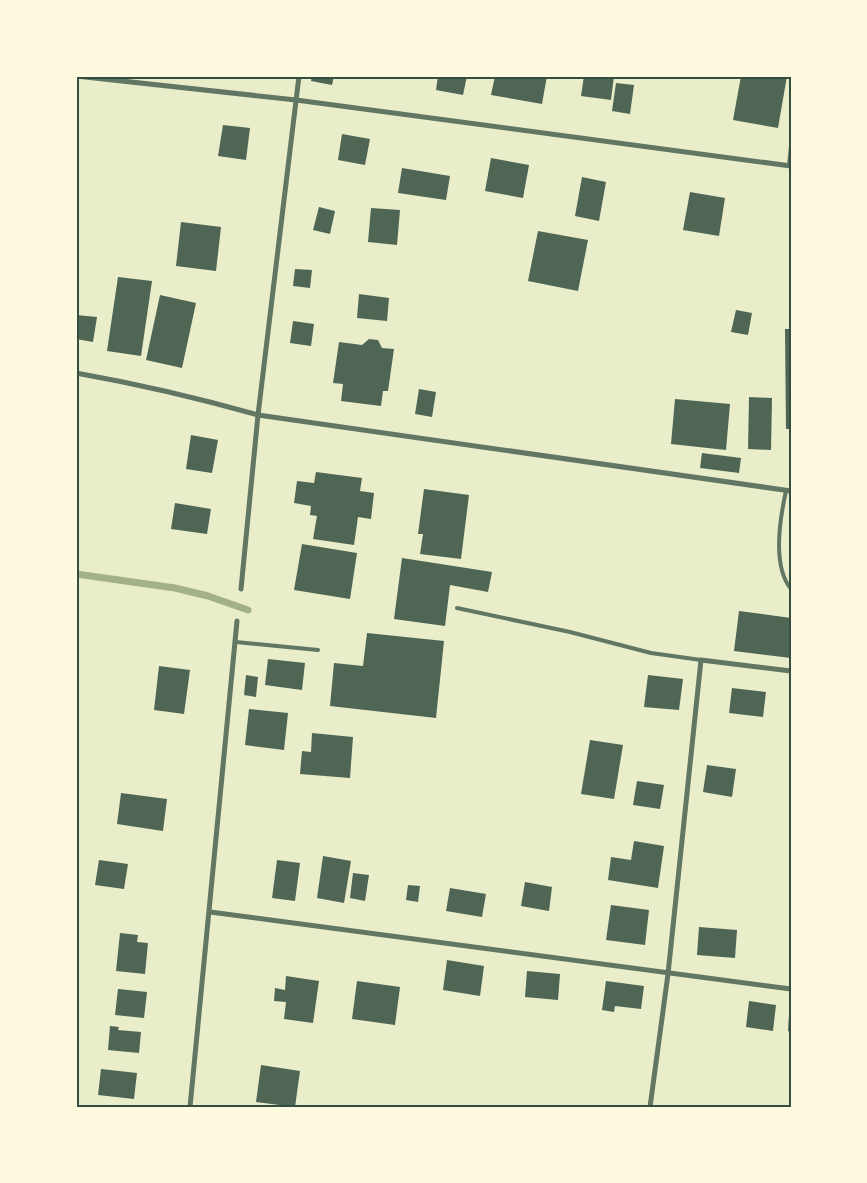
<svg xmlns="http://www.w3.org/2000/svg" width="867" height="1183" viewBox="0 0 867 1183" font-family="Manrope,sans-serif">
  <rect width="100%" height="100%" fill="#e9edc9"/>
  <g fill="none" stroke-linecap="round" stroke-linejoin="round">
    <path stroke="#a3b18a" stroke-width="7" d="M76,574L175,588L208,596L248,610"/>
  </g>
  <g fill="#4f6655">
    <path d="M312,76H334L332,85L311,81Z"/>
    <path d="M438,76H467L463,95L436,90Z"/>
    <path d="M495,76H547L542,104L491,95Z"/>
    <path d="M584,76H614L611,100L581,96Z"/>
    <path d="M741,76H787L778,128L733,120Z"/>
    <path d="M616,83L634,85L630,114L612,111Z"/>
    <path d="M223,125L250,128L246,160L218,156Z"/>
    <path d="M342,134L370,139L365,165L338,160Z"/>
    <path d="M491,158L529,165L523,198L485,191Z"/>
    <path d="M402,168L450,176L446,200L398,193Z"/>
    <path d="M582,177L606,182L599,221L575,216Z"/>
    <path d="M690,192L725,198L719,236L683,230Z"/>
    <path d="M319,207L335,211L330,234L313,230Z"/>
    <path d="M371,208L400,210L397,245L368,242Z"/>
    <path d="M181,222L221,227L216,271L176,266Z"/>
    <path d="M538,231L588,240L578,291L528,281Z"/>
    <path d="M295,269L312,270L310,288L293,286Z"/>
    <path d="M118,277L152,281L141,356L107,351Z"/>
    <path d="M359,294L389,298L387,321L357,318Z"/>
    <path d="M160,295L196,303L182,368L146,360Z"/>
    <path d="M736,310L752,313L748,335L731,332Z"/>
    <path d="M76,315L97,317L93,342L76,339Z"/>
    <path d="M293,321L314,324L311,346L290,343Z"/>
    <path d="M785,329H791V429H786Z"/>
    <path d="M369,339L378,340L382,348L394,349L388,391H383L381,406L341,401L343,384L333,383L339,342L362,345Z"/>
    <path d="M419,389L436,392L432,417L415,414Z"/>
    <path d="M749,397L772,398L771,450L748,449Z"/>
    <path d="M675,399L730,404L726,450L671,444Z"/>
    <path d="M191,435L218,440L212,473L186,469Z"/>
    <path d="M702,453L741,458L739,473L700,468Z"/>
    <path d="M316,472L362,478L360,491L374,493L371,519L358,517L354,545L313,539L317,516L310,515L311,506L294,503L297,481L314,483Z"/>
    <path d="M424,489L469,495L461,559L420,554L423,534H418Z"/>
    <path d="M175,503L211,509L207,534L171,529Z"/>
    <path d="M302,544L357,553L350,599L294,590Z"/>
    <path d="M402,558L492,572L488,592L450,585L445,626L394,619Z"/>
    <path d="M739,611L791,618V658L734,651Z"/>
    <path d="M367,633L444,641L436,718L330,706L334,663L363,666Z"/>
    <path d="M268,659L305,663L302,690L265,685Z"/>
    <path d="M159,666L190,670L184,714L154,710Z"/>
    <path d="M246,675L258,677L256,697L244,695Z"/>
    <path d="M648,675L683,679L679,710L644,707Z"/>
    <path d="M732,688L766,692L763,717L729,713Z"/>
    <path d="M249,709L288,713L284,750L245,745Z"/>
    <path d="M312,733L353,737L350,778L300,774L302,751L311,752Z"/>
    <path d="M590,740L623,745L614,799L581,794Z"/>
    <path d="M707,765L736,769L732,797L703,792Z"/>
    <path d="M637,781L664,785L660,809L633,805Z"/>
    <path d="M121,793L167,799L163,831L117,824Z"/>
    <path d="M634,841L664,846L658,888L608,880L611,857L631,860Z"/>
    <path d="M323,856L351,861L344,903L317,898Z"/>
    <path d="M99,860L128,864L124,889L95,885Z"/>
    <path d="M277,860L300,863L295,901L272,898Z"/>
    <path d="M353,873L369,875L365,901L350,898Z"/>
    <path d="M525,882L552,887L549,911L521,906Z"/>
    <path d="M408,885L420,886L418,902L406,900Z"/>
    <path d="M450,888L486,894L482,917L446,911Z"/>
    <path d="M611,905L649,910L645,945L606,940Z"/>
    <path d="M699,927L737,930L735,958L697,955Z"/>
    <path d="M120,933L138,935L137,942L148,943L145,974L116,971Z"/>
    <path d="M447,960L484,966L480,996L443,990Z"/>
    <path d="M527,971L560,974L558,1000L525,997Z"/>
    <path d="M286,976L319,981L313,1023L284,1019L286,1002L274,1001L275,988L285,990Z"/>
    <path d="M357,981L400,987L395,1025L352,1019Z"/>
    <path d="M606,981L644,986L641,1009L615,1006L614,1012L602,1010Z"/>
    <path d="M118,989L147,992L144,1018L115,1015Z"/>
    <path d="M749,1001L776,1005L773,1031L746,1027Z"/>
    <path d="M789,1014H791V1032L788,1031Z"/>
    <path d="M110,1026L119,1027L118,1030L141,1032L139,1053L108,1050Z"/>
    <path d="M261,1065L300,1071L295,1107L256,1102Z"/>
    <path d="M101,1069L137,1073L134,1099L98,1095Z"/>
  </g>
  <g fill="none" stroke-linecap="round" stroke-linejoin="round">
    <g stroke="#617663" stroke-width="4">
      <path d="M789,165L791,146"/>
      <path d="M786,491C780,518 772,566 791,589"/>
      <path d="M457,608L570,632L651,653L701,660"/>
      <path d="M236,642L318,650"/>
    </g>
    <g stroke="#617663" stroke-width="5">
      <path d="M76,76L296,100L791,166"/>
      <path d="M76,373C138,384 198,398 258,415L791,491"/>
      <path d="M241,589L258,415L299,76"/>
      <path d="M210,912L791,989"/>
      <path d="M190,1107L237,621"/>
      <path d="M650,1107L668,974L701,660L791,671"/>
    </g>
  </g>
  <rect width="867" height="1183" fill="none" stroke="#fefae0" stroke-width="155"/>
  <rect x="78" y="78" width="712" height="1028" fill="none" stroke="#344e41" stroke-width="2"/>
</svg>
